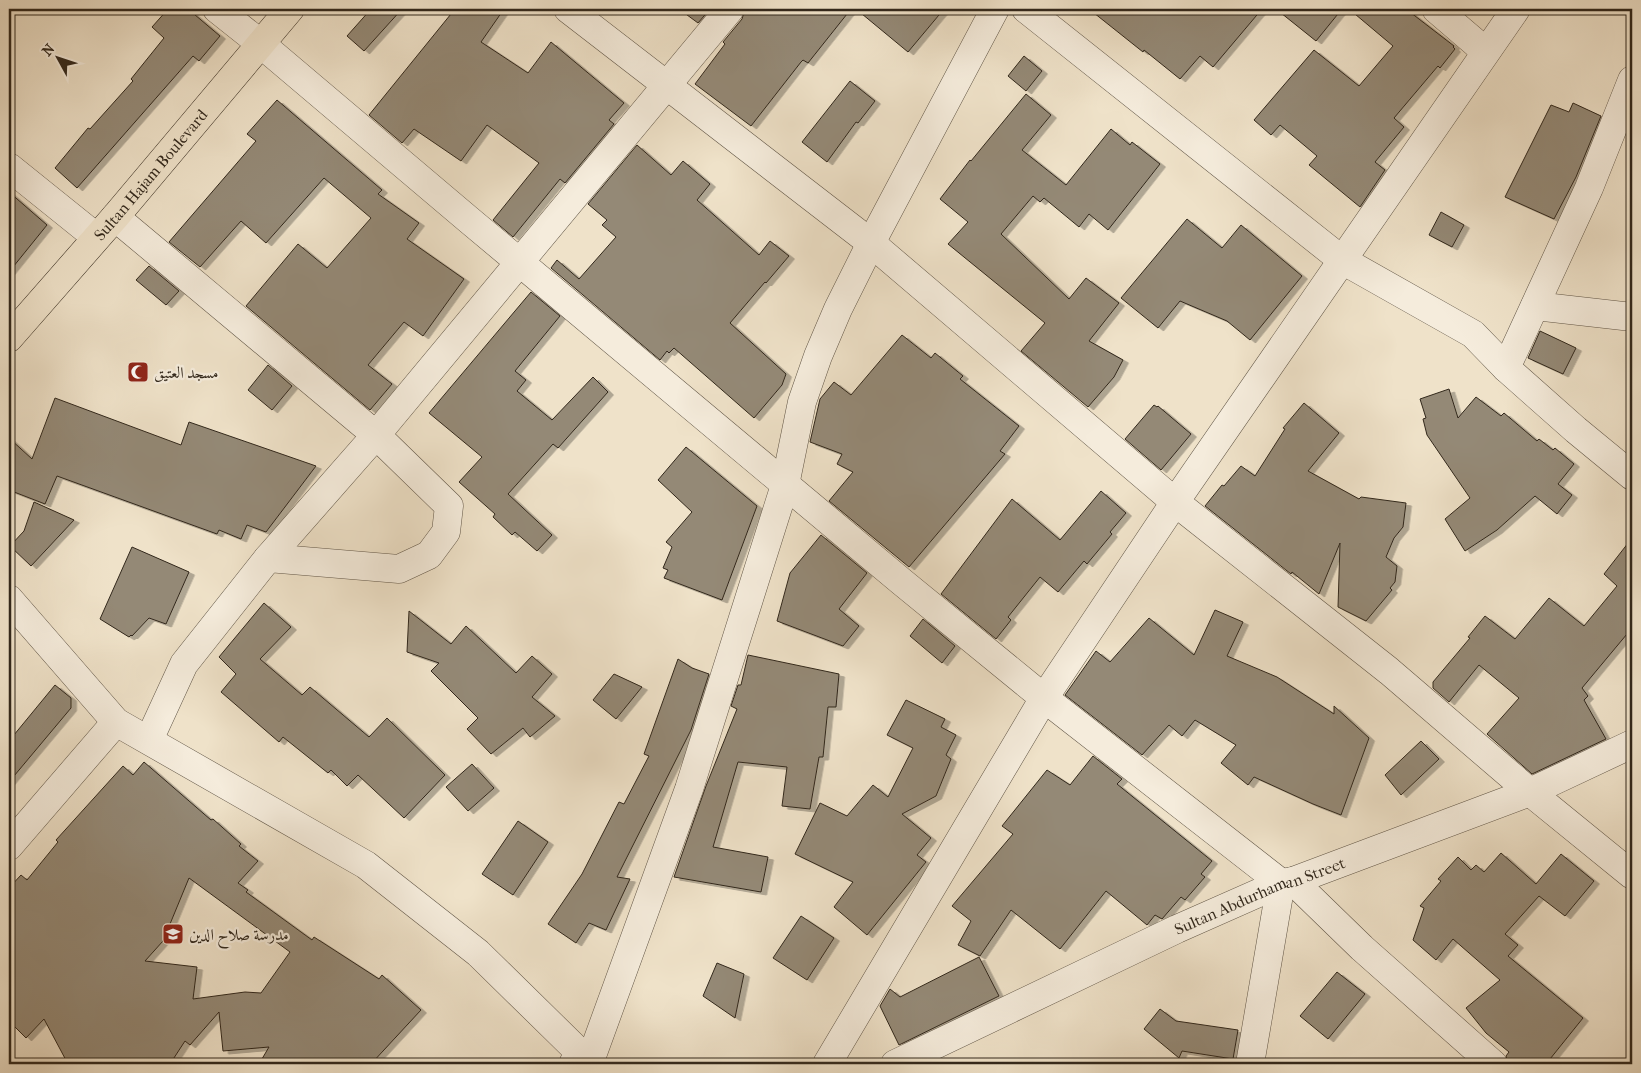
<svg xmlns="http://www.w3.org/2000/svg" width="1641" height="1073" viewBox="0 0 1641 1073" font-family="'IM FELL French Canon',Amiri,serif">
  <defs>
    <filter id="shadow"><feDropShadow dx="5.5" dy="3" stdDeviation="0" flood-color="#0004"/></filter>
  </defs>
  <rect width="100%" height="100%" fill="#efe2c9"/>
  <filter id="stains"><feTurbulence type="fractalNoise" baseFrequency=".004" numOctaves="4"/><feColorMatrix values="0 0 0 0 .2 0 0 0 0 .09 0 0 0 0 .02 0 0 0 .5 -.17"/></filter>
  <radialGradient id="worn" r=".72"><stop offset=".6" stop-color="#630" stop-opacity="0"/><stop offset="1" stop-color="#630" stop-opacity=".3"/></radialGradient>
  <g fill="#948976" stroke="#32281c" fill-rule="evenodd" filter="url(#shadow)">
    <path d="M168,9H188L220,36L199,61L193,56L77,188L55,168L88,128L90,129L133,81L131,79L164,38L152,27Z"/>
    <path d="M371,9H402L364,51L347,36Z"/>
    <path d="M455,9H504L481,42L528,73L551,42L624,103L609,120L614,124L565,183L560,179L513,237L493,220L539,163L487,125L461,161L414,129L402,143L369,115Z"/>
    <path d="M679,9H710L698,23Z"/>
    <path d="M745,9H851L808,63L803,60L801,62L751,126L695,84L725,44L723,42L742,19Z"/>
    <path d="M856,9H944L908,52Z"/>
    <path d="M1089,9H1262L1213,67L1200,56L1180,79L1144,50L1143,52Z"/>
    <path d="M1276,9H1342L1316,41Z"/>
    <path d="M1349,9H1406L1454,46L1453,47L1455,49L1440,68L1438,66L1394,118L1404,127L1375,162L1385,170L1360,207L1309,165L1317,156L1280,125L1271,135L1254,120L1314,50L1359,86L1393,46Z"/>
    <path d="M1024,56L1042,71L1026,91L1008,76Z"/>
    <path d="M850,81L875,101L858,123L856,122L827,162L802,142Z"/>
    <path d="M1026,94L1051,115L1022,150L1066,185L1111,129L1130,145L1132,142L1160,164L1108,230L1089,214L1079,227L1044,198L1040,202L1033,196L1001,234L1069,299L1086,278L1119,303L1089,341L1123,360L1114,377L1088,407L1021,351L1045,323L948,244L968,222L940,199L970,160L971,161Z"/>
    <path d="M277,100L382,190L378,194L419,223L407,239L464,279L423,336L404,322L368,365L392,384L370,410L246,306L298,244L327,268L371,218L324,178L266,243L241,221L200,267L169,242L256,141L247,134Z"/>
    <path d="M1573,103L1601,116L1576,177L1554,219L1505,197L1551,105L1569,112Z"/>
    <path d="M637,145L671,175L683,161L710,184L697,200L759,255L770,241L789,256L766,283L765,282L730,323L786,374L782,385L754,418L674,348L669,353L667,351L660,360L551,268L557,260L579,279L616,237L602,225L607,220L588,204Z"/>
    <path d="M9,192L47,225L9,272Z"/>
    <path d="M1441,212L1464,225L1452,247L1429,235Z"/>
    <path d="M1187,219L1222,248L1241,225L1302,276L1250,340L1227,321L1180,301L1158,328L1121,298Z"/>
    <path d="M149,266L179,291L166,305L136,280Z"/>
    <path d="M531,292L560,316L515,371L526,380L517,391L552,420L593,377L608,392L558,448L553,444L508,494L552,535L537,551L515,532L512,535L493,517L495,514L459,482L482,457L429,413Z"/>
    <path d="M1540,331L1576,348L1563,374L1528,358Z"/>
    <path d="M902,335L931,358L935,353L963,376L960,379L1019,426L1000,451L1005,454L909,567L829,501L853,472L837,464L842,454L810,442L820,399L834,382L851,395Z"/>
    <path d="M268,365L292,386L272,410L248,390Z"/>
    <path d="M1449,389L1458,418L1476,397L1501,416L1504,413L1537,441L1539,439L1553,450L1555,448L1574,464L1558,484L1572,495L1557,514L1535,496L1497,530L1465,551L1445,519L1470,498L1427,435L1423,419L1426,418L1420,399Z"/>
    <path d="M55,398L181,445L189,422L316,466L266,532L247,525L241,539L219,530L217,534L57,476L45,504L9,490V438L32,459Z"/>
    <path d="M1304,403L1339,433L1308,471L1359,499L1361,497L1406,503L1403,527L1394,538L1386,557L1397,566L1395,582L1390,588L1392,590L1366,621L1338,607L1340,543L1319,594L1292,572L1291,574L1205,506L1222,485L1224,486L1241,466L1255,476L1285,429L1283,428Z"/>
    <path d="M1154,405L1157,407L1158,406L1191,434L1161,470L1125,439Z"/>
    <path d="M686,447L757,506L722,600L664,578L668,570L663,568L672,547L666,542L692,512L658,480Z"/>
    <path d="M1101,491L1126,513L1110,532L1112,534L1087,564L1084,561L1058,592L1040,577L1008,617L1011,620L996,639L941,594L1012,499L1060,540Z"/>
    <path d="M34,502L74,520L31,566L10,546L24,531Z"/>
    <path d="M821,535L867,573L839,609L859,626L843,646L777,621L790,573Z"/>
    <path d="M1632,538V628L1582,688L1588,696L1584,700L1606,739L1532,774L1487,734L1519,698L1479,665L1449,702L1433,688V682L1470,638L1468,637L1485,616L1515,639L1549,598L1584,626L1617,586L1604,574Z"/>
    <path d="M132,547L189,572L166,624L149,618L132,636L131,635L129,637L100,619Z"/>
    <path d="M264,603L291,627L260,659L302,695L310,687L369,737L387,718L445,775L404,818L358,775L347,786L331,770L328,773L283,737L279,742L221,692L236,674L219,657Z"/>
    <path d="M1215,610L1243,622L1227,656L1277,677L1334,714V706L1369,738L1341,815L1313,804L1254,777L1248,785L1221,763L1236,745L1195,720L1182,736L1169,725L1142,755L1065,695L1096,651L1110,662L1149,618L1194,655Z"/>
    <path d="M409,611L451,644L466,626L516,673L532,656L552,674L532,697L555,716L530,737L523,728L491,754L467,729L478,718L431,671L439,663L407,652Z"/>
    <path d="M923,619L955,646L942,663L910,636Z"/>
    <path d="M748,655L839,674L836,707H828L823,757H819L810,809L782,806L787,767L738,762L713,847L768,857L761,892L674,877L706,786L737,709L731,706L738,685H741Z"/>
    <path d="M678,659L692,668L709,674L691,730L617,877L630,879L606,930L589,923L576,943L548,924L582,874L619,802L624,804L649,756L644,754Z"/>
    <path d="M614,674L642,687L616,719L593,700Z"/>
    <path d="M55,685L71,698V708L9,782V741Z"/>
    <path d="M906,700L945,719L941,727L956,735L946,755L951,759L936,796L902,814L931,838L917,855L926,862L867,935L834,907L853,882L795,854L820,803L847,816L873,785L888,797L913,748L887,735Z"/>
    <path d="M1421,741L1439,759L1401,795L1385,775Z"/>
    <path d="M1093,756L1122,779L1117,784L1212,861L1201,874L1205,877L1185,900L1181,897L1162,919L1155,915L1147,925L1106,891L1060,949L1011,910L980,956L958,945L971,921L952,906L1013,834L1002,826L1047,770L1070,785Z"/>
    <path d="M144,762L211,820L213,819L241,844L239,846L258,861L238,883L248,890L246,892L312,940L314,937L379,979L382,975L421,1010L371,1064H259L269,1047L223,1051L219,1012L190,1045L185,1041L170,1064H68L44,1019L26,1038L9,1021V888L21,875L27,880L58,842L56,840L123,766L133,775ZM189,878L290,952L261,993L245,992L193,999L197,967L145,961L163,941Z"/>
    <path d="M472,764L494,788L468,811L446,787Z"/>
    <path d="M518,821L548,842L513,895L482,874Z"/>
    <path d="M1501,853L1536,884L1561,854L1594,881L1565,916L1539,896L1505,934L1518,945L1508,956L1583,1018L1546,1064H1508L1506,1056L1509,1052L1486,1033L1466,1008L1500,980L1453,939L1436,960L1413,940L1424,908L1420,906L1441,881L1438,879L1458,857L1471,870L1476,865L1484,872Z"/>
    <path d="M801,916L834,938L807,980L773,958Z"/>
    <path d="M979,957L999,996L899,1045L880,1006L890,989L900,997Z"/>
    <path d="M717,963L744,974L735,1018L703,996Z"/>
    <path d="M1337,972L1365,994L1328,1039L1300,1016Z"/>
    <path d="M1160,1009L1176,1021L1238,1030L1233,1059L1182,1051L1179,1058L1144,1029Z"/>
  </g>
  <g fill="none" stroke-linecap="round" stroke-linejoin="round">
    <g stroke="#615647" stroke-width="29">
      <g id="street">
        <path d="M217,9L261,44L469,220L902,582L1044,698L1281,883L1250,1064"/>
        <path d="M568,9L871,243L1175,502L1389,671L1530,792L1632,875"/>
        <path d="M1026,9L1342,260L1473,334L1506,368L1576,430L1632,476"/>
        <path d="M1436,9L1485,51"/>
        <path d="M9,167L96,237"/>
        <path d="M115,217L376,435L449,506L446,532L429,555L399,569L268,558"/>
        <path d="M1535,306L1632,317"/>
        <path d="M1506,368L1589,188L1632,80"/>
        <path d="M9,599L116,722L366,865L478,953L579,1052L573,1064"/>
        <path d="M149,740L184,664L268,558L376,435L730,9"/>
        <path d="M9,846L116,722"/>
        <path d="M1293,881L1362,948L1493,1064"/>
        <path d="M589,1064L689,789L785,485L802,402L818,356L838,309L871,243L995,9"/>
        <path d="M827,1064L1044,698L1175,502L1516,9"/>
        <path id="s1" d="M895,1064L1177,929L1281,883L1293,881L1530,792L1632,744"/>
      </g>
    </g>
    <g stroke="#32281c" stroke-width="29">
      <g id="highway">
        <path id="s2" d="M9,338L115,217L290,9"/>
      </g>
    </g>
    <use href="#street" stroke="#f5ecdc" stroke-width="28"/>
    <use href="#highway" stroke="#efe2c9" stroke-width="28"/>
  </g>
  <defs>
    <g id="mosque-square" transform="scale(1.125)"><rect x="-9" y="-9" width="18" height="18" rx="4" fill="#8f2418" stroke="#f5ecdc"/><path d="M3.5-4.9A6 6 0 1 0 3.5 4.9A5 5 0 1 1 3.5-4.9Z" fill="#fff"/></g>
    <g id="school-square" transform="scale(1.125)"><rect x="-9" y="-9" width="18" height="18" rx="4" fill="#8f2418" stroke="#f5ecdc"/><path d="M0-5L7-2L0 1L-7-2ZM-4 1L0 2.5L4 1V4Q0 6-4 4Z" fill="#fff"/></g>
  </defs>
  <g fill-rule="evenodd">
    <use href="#mosque-square" x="138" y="372"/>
    <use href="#school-square" x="173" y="934"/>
  </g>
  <g text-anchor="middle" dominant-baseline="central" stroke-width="4.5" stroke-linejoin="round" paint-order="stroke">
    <g font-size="16" fill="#32281c" stroke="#f5ecdc">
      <text stroke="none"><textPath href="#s2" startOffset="216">Sultan Hajam Boulevard</textPath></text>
      <text stroke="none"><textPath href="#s1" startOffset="402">Sultan Abdurhaman Street</textPath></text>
    </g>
    <g font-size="16" fill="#32281c" stroke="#f5ecdc" text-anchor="start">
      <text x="154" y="372">مسجد العتيق</text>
      <text x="189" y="934">مدرسة صلاح الدين</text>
    </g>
  </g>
  <rect width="1641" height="1073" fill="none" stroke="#efe2c9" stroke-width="30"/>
  <rect x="10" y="10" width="1621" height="1053" fill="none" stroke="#32281c" stroke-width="2.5"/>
  <rect x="15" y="15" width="1611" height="1043" fill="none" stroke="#32281c"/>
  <g transform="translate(58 58) rotate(310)" stroke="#f5ecdc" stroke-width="4" paint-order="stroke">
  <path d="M0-4L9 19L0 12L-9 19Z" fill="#32281c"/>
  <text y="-8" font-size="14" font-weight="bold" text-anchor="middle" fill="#32281c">N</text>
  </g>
  <rect width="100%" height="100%" filter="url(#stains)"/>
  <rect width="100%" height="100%" fill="url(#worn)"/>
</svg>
